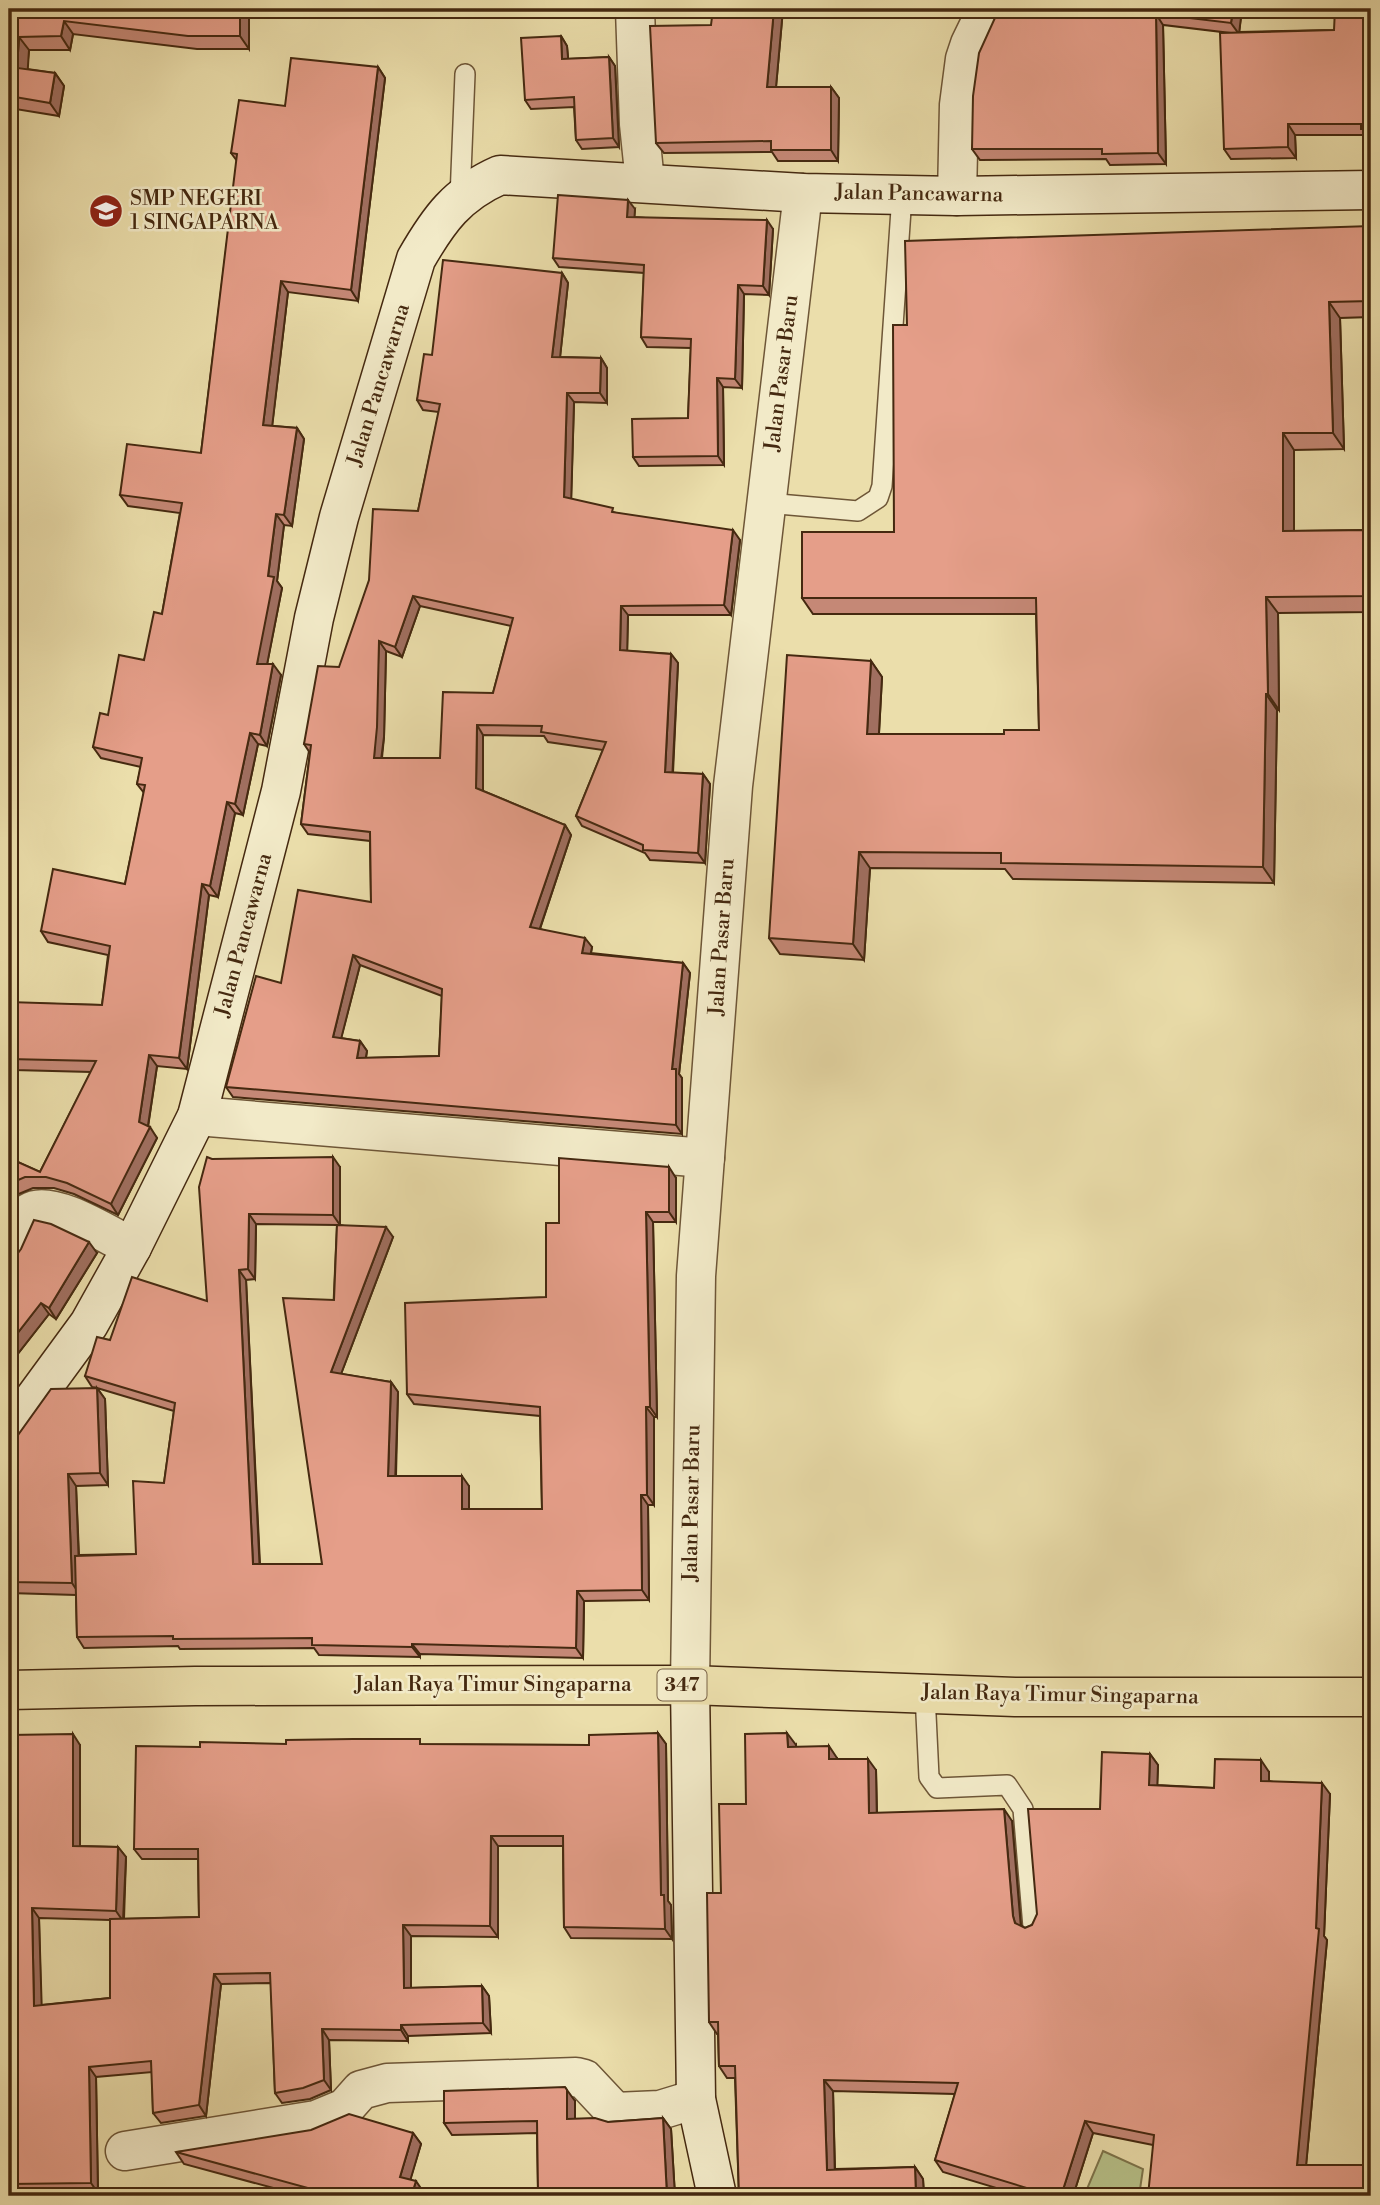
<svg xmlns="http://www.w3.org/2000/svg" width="1380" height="2205" viewBox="0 0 1380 2205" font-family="'Libre Bodoni',serif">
  <rect width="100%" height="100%" fill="#ebdeab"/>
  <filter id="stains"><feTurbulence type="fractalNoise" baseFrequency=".00286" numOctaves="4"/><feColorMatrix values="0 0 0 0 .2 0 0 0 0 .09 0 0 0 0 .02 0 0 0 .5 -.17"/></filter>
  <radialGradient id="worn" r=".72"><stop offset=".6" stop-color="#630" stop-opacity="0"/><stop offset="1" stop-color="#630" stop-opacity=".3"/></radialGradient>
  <path fill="#b7c189" stroke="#7e754c" stroke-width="2" d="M1103,2151L1143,2169L1139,2196H1084Z"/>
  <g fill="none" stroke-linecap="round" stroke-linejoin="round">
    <g stroke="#6e5637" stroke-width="22">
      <g id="service">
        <path d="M460,198L465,74"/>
        <path d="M767,503L858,511L878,498L882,486L902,195"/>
        <path d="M925,1694L929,1777L937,1788L1007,1785L1023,1809L1033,1927"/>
      </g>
    </g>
    <g stroke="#6e5637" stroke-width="41">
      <g id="minor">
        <path d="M635,9L639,124L645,182"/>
        <path d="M957,196L959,105L965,59L970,44L987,9"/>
        <path d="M197,1116L705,1158"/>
        <path d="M9,1251C14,1240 20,1219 30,1212C51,1198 111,1237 132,1247"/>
        <path d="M125,2151L316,2120L345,2108L361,2090L387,2083L576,2077L584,2079L615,2112L660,2110L696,2099"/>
      </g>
    </g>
    <g stroke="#6e5637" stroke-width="41">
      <path id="tertiary" d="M690,1685L696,1276L733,786L803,193"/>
    </g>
    <g stroke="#452910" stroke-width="41">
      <g id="secondary">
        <path d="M9,1433L89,1324L132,1247L197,1116L281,791L314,618L339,517L416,259C439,219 457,194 500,175L803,193L957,196L1371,190"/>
        <path d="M690,1685L696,2099L717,2196"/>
      </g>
    </g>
    <g stroke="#452910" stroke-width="41">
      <path id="primary" d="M9,1690L195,1686L690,1685L1015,1697H1371"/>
    </g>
    <use href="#service" stroke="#f2eac8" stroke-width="19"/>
    <use href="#minor" stroke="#f2eac8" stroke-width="38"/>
    <use href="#tertiary" stroke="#f2eac8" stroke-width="38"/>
    <use href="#secondary" stroke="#f2eac8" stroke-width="38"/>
    <use href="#primary" stroke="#ebdeab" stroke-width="38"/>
  </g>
  <g fill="#c58876" stroke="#452910" stroke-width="2" fill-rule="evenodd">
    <path d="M249,9V49H197L73,34L70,50H29L27,69L55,73L64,86L59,116L9,108V12Z"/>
    <path d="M783,9L776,87H831L839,98L838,161H778L772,152L664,153L656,143L711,25Z"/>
    <path d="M999,9H1242L1239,32L1334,30L1371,9V140H1369L1365,135H1295L1296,158L1231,159L1224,149L1230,33L1163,25L1166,164L1110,165L1106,159L980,160L972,149Z"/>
    <path d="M561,36L567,46L568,59L609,57L615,66L619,147L582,149L576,140L574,107L531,109L525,100Z"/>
    <path d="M378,67L385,78L358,301L288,292L272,426L297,428L304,439L292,526L284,525L277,581L282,588L267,664L281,675L267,746L258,744L243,815L235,813L218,897L209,895L187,1069L157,1066L148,1127L157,1138L118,1215L74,1194L54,1188H33L16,1195L9,1202V1158L40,1172L91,1072L14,1070L11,1065H9V935L15,944L12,1003L102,1005L108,955L48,942L41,931L125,884L144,793L137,784L141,767L101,758L93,747L108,715L144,660L162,614L180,513L128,506L120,495L201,453L237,161L231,153L285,106Z"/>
    <path d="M635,209L634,217L773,229L769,295L744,294L742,388L723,387L724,465L639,466L633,457L688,418L691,348L647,347L641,337L644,273L559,267L553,258Z"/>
    <path d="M1371,226V317L1340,318L1344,449L1294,450V531L1371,530V612L1278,613L1279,710H1277L1274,883L1013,879L1005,869L870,868L864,960L780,954L769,938L871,661L882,677L879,734H1004L1039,730L1036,614H813L802,598L894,532L907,325Z"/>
    <path d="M562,273L568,283L560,357L601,358L607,368V403L574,402L571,499L616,513L740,540L731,615H628L627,651L671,654L678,663L673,773L703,774L710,784L705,863L650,860L645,853L582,826L576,816L603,750L548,742L544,736L483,735V791L565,825L571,835L540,929L592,947L591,953L683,963L690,973L679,1074L682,1078V1134L233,1097L226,1087L281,983L371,902L370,841L308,834L301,824L310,753L304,744L418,511L439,412L423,410L417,400L432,355ZM420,606L511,626L493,693L440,758H382L384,737L386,651L402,657ZM360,965L442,996L439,1056L366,1058L367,1051L360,1041L341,1038Z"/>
    <path d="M212,1159L340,1167V1225L393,1237L341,1374L391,1382L398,1392L396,1476L469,1486V1509H542L540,1416L414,1404L407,1394L546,1297L559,1223L676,1178V1222H653L657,1417H654V1505H648L649,1600L584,1601L583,1658L420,1654V1657L319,1655L314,1648L180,1649L178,1646L84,1648L77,1637L76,1595L9,1593V1441L96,1388L92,1387L85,1376L110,1340L207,1301ZM256,1224L337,1225L322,1564H260L246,1280L255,1279ZM97,1388L174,1411L164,1483L136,1554L79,1555L76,1486L108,1485L105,1399Z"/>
    <path d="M97,1253L56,1319L49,1314L9,1365V1260Z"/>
    <path d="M658,1733L666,1744L668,1901L671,1905L672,1939L571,1938L564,1927L563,1846H498V1937L411,1936V1988L482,1986L489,1996L491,2033L408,2036V2041L329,2040L331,2090L310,2099L282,2103L275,2093L271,1983L221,1984L206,2116L161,2123L153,2113L152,2072L96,2077L98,2193L9,2195V1735L80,1745V1846L118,1847L126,1857L124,1919L199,1917L198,1859H142L134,1849L200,1747L286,1744L589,1745ZM39,1918L110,1920V1998L41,2005Z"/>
    <path d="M796,1745V1747L837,1758V1759L876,1770L877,1813L1012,1821L1021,1925L1025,1928L1032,1925L1100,1809L1150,1754L1158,1765L1157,1785L1214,1788L1269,1772V1781L1330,1794L1324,1936L1327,1940L1306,2165L1371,2196L1153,2145L1093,2133L1073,2196H1023L943,2172L935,2160L955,2094L833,2091L835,2169L915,2167L923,2179L924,2196H739L735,2078H727L719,2066L718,2034H717L709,2022L721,1893L746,1804Z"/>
    <path d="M575,2101V2119L608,2122L663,2118L671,2129L675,2196H303L184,2164L176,2152L413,2133L421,2144L410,2180L424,2194L538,2191L537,2133L452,2135L444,2123Z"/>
  </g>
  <g fill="#a06f60" stroke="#452910" stroke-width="2">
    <path d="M240,9H249V49L240,36Z"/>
    <path d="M774,9H783L775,98L767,87Z"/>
    <path d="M1233,9H1242L1239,34L1231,23Z"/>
    <path d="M1156,14L1163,25L1166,164L1158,153Z"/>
    <path d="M64,21L73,34L70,50L61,36Z"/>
    <path d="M561,36L567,46L569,68L562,59Z"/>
    <path d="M19,37L29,50L27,81L17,68Z"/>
    <path d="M609,57L615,66L619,147L613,138Z"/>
    <path d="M378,67L385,78L358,301L351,290Z"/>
    <path d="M55,73L64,86L59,116L50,103Z"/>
    <path d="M831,87L839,98L838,161L831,150Z"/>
    <path d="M1288,124L1295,135L1296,158L1288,147Z"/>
    <path d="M628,200L635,209L634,226L627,217Z"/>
    <path d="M767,220L773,229L769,295L763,286Z"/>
    <path d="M562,273L568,283L559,367L552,357Z"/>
    <path d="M281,281L288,292L271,436L263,425Z"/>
    <path d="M738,285L744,294L742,388L735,379Z"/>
    <path d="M1329,302L1340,318L1344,449L1333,433Z"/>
    <path d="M601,358L607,368V403L600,393Z"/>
    <path d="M717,378L723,387L724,465L718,456Z"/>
    <path d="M567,393L574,402L571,507L564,497Z"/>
    <path d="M297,428L304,439L292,526L284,515Z"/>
    <path d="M1283,433L1294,450V547L1283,531Z"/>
    <path d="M276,514L284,525L277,581L282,588L265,675L257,664Z"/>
    <path d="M733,530L740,540L731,615L724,605Z"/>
    <path d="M413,596L420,606L402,657L395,647Z"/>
    <path d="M1266,597L1278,613L1279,710L1268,694Z"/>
    <path d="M621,606L628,615L627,660L620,650Z"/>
    <path d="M379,641L386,651L384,737L380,768L374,758Z"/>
    <path d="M671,654L678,663L672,782L665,772Z"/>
    <path d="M871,661L882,677L878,750L867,734Z"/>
    <path d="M273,664L281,675L267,746L260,735Z"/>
    <path d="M1266,694L1277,710L1274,883L1263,867Z"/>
    <path d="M477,725L483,735V798L476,788Z"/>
    <path d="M250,733L258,744L243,815L235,804Z"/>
    <path d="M703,774L710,784L705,863L698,853Z"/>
    <path d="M227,802L235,813L218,897L210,886Z"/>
    <path d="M565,825L571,835L537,937L530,927Z"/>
    <path d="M859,852L870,868L864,960L853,944Z"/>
    <path d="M202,884L209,895L187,1069L179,1058Z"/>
    <path d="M9,935L15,944L11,1013L9,1010Z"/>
    <path d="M585,938L592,947L589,962L582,953Z"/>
    <path d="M353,955L360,965L339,1047L333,1037Z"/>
    <path d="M683,963L690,973L679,1074L682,1078V1134L676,1125L672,1069Z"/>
    <path d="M360,1041L367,1051L364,1067L357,1058Z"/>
    <path d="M149,1055L157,1066L147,1132L150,1127L157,1138L118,1215L111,1204L139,1122Z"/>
    <path d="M333,1157L340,1167V1225L333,1215Z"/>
    <path d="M669,1167L676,1178V1222L669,1212Z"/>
    <path d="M646,1212L653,1222L657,1417L650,1407Z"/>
    <path d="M249,1214L256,1224L255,1279L248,1269Z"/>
    <path d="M386,1227L393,1237L338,1382L331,1372Z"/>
    <path d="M89,1242L97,1253L56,1319L49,1308Z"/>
    <path d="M239,1270L246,1280L260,1574L253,1564Z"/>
    <path d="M41,1303L49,1314L9,1365V1344Z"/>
    <path d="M391,1382L398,1392L395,1486L388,1476Z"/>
    <path d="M97,1388L105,1399L108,1485L100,1473Z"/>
    <path d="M646,1407L654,1417V1505L647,1495Z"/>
    <path d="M68,1474L76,1486L80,1595L72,1583Z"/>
    <path d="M462,1476L469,1486V1519L462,1509Z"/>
    <path d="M641,1495L648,1505L649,1600L642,1590Z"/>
    <path d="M577,1591L584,1601L583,1658L576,1648Z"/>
    <path d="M412,1644L420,1654V1657L412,1647Z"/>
    <path d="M658,1733L666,1744L668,1901L671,1905L672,1939L665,1929L661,1895Z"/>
    <path d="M787,1733L796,1745V1759L788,1747Z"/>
    <path d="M73,1734L80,1745V1856L73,1846Z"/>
    <path d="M829,1746L837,1758L838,1771L829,1759Z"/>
    <path d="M1150,1754L1158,1765L1157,1797L1149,1785Z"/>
    <path d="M868,1759L876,1770L877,1825L869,1813Z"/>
    <path d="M1261,1760L1269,1772V1792L1261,1781Z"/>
    <path d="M1322,1783L1330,1794L1324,1936L1327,1940L1305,2177L1297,2165L1316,1928Z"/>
    <path d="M1004,1809L1012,1821L1021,1928L1015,1923L1013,1916Z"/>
    <path d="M491,1836L498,1846V1937L490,1926Z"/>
    <path d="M118,1847L126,1857L123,1921L116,1911Z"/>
    <path d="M32,1908L39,1918L42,2016L34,2006Z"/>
    <path d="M403,1925L411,1936V1999L404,1988Z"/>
    <path d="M214,1974L221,1984L206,2116L199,2105Z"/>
    <path d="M482,1986L489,1996L491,2033L483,2023Z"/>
    <path d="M401,2025L408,2036V2041L401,2030Z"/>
    <path d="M322,2029L329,2040L331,2090L324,2080Z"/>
    <path d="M89,2067L96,2077L98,2193L91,2183Z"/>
    <path d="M824,2080L833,2091L835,2181L827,2170Z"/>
    <path d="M567,2090L575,2101V2131L567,2119Z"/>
    <path d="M663,2118L671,2129L675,2196H667Z"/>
    <path d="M1085,2121L1093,2133L1073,2196H1061Z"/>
    <path d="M413,2133L421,2144L408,2188L400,2177Z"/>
    <path d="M915,2167L923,2179L924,2196H916Z"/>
    <path d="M416,2181L424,2193L423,2196L412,2194Z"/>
  </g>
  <g fill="#e59e89" stroke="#452910" stroke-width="2" fill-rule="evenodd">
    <path d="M9,9H240V36H188L64,21L61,36L19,37L17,68L55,73L50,103L9,96Z"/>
    <path d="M713,9H774L767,87H831V150H771V141L656,143L650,26L711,25Z"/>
    <path d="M999,9H1233L1231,23L1156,14L1158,153L1102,154V149H972L973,96L979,53Z"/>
    <path d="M1335,9H1371V129H1361V124H1288V147L1224,149L1220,33L1334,30Z"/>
    <path d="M561,36L562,59L609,57L613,138L576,140L574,97L525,100L521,38Z"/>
    <path d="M291,58L378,67L351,290L281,281L263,425L297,428L284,515L276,514L268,576L274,577L257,664H273L260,735L250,733L235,804L227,802L210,886L202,884L179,1058L149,1055L139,1122L150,1127L111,1204L67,1183L46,1177H25L9,1184V1158L40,1172L96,1061L9,1059V1002L102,1005L110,946L41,931L53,869L125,884L145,785L137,784L142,758L93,747L100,713L108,715L119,655L144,660L154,612L162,614L182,503L120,495L127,444L201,453L237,154L231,153L239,100L285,106Z"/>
    <path d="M558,195L628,200L627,217L767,220L763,286L738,285L735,379L717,378L718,456L633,457L632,419L688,418L691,339L641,337L644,265L553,258Z"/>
    <path d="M1371,226V301L1329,302L1333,433H1283V531L1371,530V596L1266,597L1268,694H1266L1263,867L1001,863V853L859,852L853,944L769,938L787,655L871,661L867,734H1004V730H1039L1036,598H802V532H894L893,325H907L905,241Z"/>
    <path d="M443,260L562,273L552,357L601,358L600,393H567L564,497L613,508L612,512L733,530L724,605L621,606L620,650L671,654L665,772L703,774L698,853L643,850V845L576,816L606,742L541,732L542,726L477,725L476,788L565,825L530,927L585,938L582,953L683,963L672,1069H676V1125L226,1087L256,976L281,983L298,890L371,902L370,832L301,824L311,745L304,744L318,666L339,667L369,580L373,509L418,511L440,404L417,400L424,354L432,355ZM413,596L513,618L493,693L443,692L440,758H374L377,727L379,641L395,647ZM353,955L442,989L439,1056L357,1058L360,1041L333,1037Z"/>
    <path d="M207,1157L212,1159L333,1157V1215L249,1214L248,1269L239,1270L253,1564H322L283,1298L334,1300L337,1225L386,1227L331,1372L391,1382L388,1476H462V1509H542L540,1407L407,1394L405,1303L546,1297V1223H559V1158L669,1167V1212H646L650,1407H646L647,1495H641L642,1590L577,1591L576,1648L412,1644V1647L312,1645V1638L173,1639V1636L77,1637L75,1556L136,1554L133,1481L164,1483L175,1403L85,1376L97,1337L110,1340L132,1277L207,1301L199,1187Z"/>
    <path d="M34,1220L51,1224L89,1242L49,1308L41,1303L9,1344V1260L15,1257L21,1249Z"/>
    <path d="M97,1388L100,1473L68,1474L72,1583L9,1582V1441L18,1435L51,1389Z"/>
    <path d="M658,1733L661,1895H664L665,1929L564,1927L563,1836H491L490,1926L403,1925L404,1988L482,1986L483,2023L401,2025V2030L322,2029L324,2080L303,2088L275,2093L270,1973L214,1974L199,2105L153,2113L151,2061L89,2067L91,2183L9,2184V1735L73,1734V1846L118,1847L116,1911L32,1908L34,2006L110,1998V1919L199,1917L198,1849H134L136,1746L200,1747V1742L286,1744V1740L353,1739H420V1744L589,1745V1735Z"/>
    <path d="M787,1733L788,1747L829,1746V1759H868L869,1813L1004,1809L1013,1916L1015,1923L1025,1928L1032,1925L1037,1914L1028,1809H1100L1102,1752L1150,1754L1149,1785L1214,1788L1215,1759L1261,1760V1781L1322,1783L1316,1928L1319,1929L1297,2165H1371V2196H1148L1154,2135L1085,2121L1061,2196H1053L935,2160L958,2083L824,2080L827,2170L915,2167L916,2196H739L735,2066H719L718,2022H709L707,1893H721L719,1804H746L745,1734Z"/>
    <path d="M565,2087L567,2090V2119L595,2118L608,2122L663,2118L667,2196H337L176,2152L311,2130L349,2114L413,2133L400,2177L416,2181L412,2194L538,2191L537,2121L444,2123V2091Z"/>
  </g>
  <defs>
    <g id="school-disc" transform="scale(1.75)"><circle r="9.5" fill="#8f2418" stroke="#f2eac8"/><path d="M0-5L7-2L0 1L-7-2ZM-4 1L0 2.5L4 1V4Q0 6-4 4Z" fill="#fff"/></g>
  </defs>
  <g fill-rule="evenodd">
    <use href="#school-disc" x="106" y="211"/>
  </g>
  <g text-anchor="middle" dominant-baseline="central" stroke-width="5" stroke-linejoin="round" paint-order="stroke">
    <rect fill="#f2eac8" stroke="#796347" stroke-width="2" x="657.5" y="1669.5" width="49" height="31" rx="5"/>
    <g font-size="19" font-weight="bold" fill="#452910">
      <text x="682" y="1685">347</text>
    </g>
    <g font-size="21" fill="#452910" stroke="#f2eac8">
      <text transform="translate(919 194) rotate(1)">Jalan Pancawarna</text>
      <text transform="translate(782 373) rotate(-83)">Jalan Pasar Baru</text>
      <text transform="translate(379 385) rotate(-73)">Jalan Pancawarna</text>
      <text transform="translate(244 935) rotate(-75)">Jalan Pancawarna</text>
      <text transform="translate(722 937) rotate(-86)">Jalan Pasar Baru</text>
      <text transform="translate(692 1503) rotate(-89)">Jalan Pasar Baru</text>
      <text x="493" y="1685">Jalan Raya Timur Singaparna</text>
      <text transform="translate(1060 1695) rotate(1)">Jalan Raya Timur Singaparna</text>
    </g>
    <g font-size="21" fill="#452910" stroke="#f2eac8" text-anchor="start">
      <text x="130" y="199">SMP NEGERI<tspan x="130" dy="24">1 SINGAPARNA</tspan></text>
    </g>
  </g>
  <rect width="1380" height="2205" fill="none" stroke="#ebdeab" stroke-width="35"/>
  <rect x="10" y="10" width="1359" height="2184" fill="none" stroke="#452910" stroke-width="3.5"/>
  <rect x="18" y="18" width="1345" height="2170" fill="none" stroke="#452910" stroke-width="2"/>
  <rect width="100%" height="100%" filter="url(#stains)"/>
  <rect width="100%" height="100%" fill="url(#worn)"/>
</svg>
